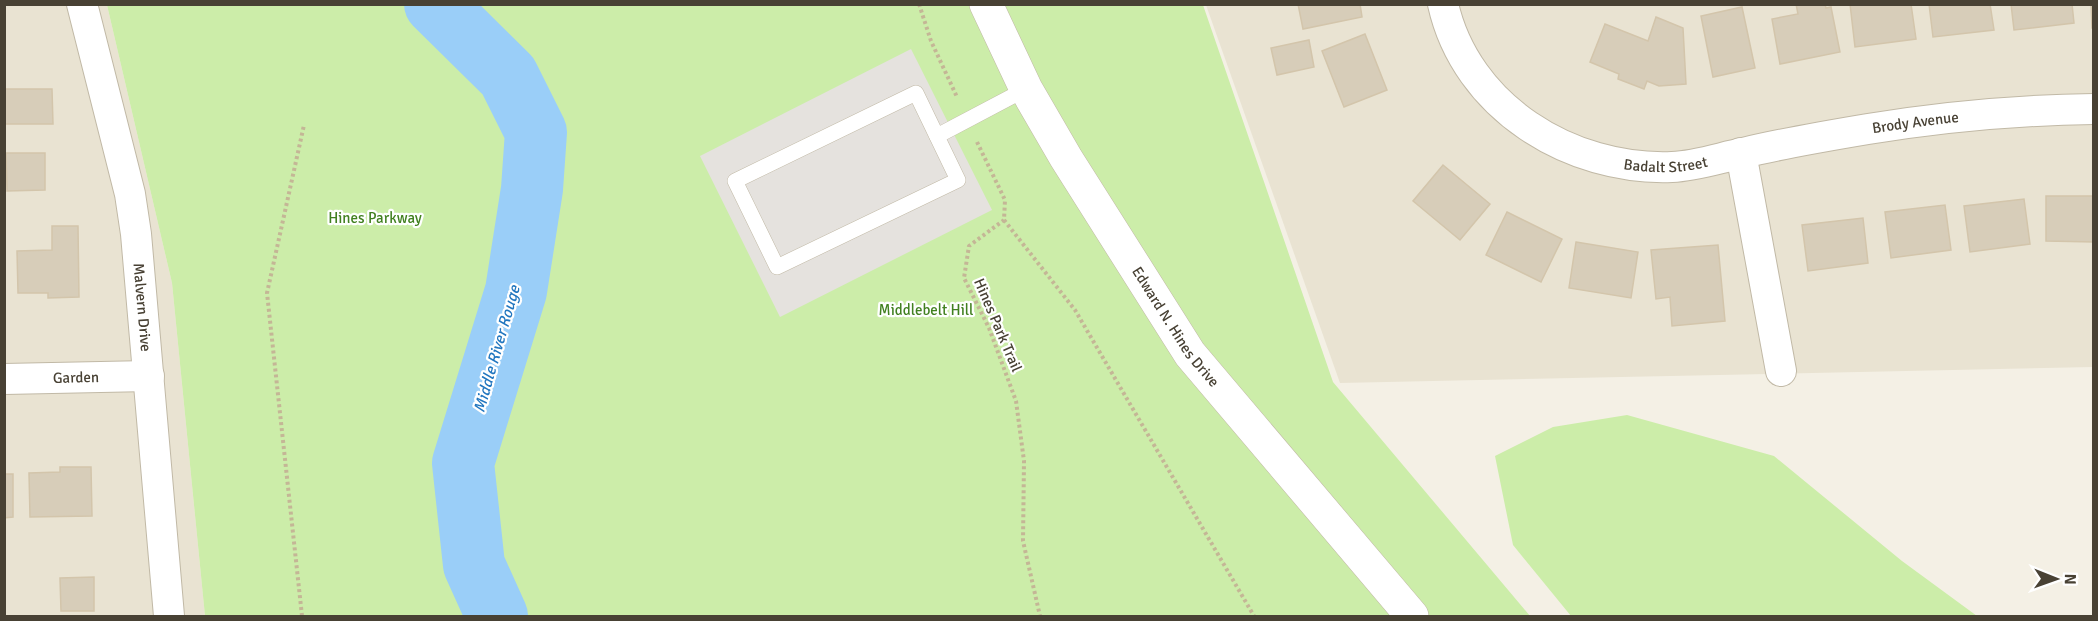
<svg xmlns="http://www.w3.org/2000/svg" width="2098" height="621" viewBox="0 0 2098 621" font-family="Signika,sans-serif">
  <rect width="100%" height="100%" fill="#f4f0e5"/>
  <g fill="#e9e3d2">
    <path d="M4,5H107L172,283L205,616H5Z"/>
    <path d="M1206,5H2093V367L1340,383Z"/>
  </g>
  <g fill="#cceda9">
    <path d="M107,5H1203L1333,382L1530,616H205L172,283Z"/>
    <path d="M1627,415L1774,456L1902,561L1977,616H1571L1513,545L1495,456L1553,427Z"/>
  </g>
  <path fill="#e5e2de" d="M911,49L992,210L780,317L700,156Z"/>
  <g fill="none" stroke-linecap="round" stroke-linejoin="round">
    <path stroke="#9acef8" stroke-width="62" d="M435,4L508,76L536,132L532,189L516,291L463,463L474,565L497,616"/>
  </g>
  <g fill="#d7cdb9" stroke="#d3c5ab" stroke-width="1.5">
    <path d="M1298,4H1360L1362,17L1303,29Z"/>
    <path d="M1796,4H1825L1826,8L1831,7L1840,52L1780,64L1772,19L1798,14Z"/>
    <path d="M1850,4H1911L1916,39L1855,47Z"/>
    <path d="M1929,4H1990L1994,30L1933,37Z"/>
    <path d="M2011,4H2072L2074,23L2014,30Z"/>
    <path d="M2091,4H2094V28H2092Z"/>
    <path d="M1742,7L1755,68L1713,77L1701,16Z"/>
    <path d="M1656,17L1683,28L1686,84L1659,86L1647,81L1644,89L1618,79L1619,74L1590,62L1605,24L1648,41Z"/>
    <path d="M1365,34L1387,90L1344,107L1322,51Z"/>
    <path d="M1309,40L1314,67L1277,75L1271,48Z"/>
    <path d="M4,89H52L53,124H4Z"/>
    <path d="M6,153H45V190L7,191Z"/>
    <path d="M1443,165L1490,204L1460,240L1413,201Z"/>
    <path d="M2046,196H2094V242L2046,241Z"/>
    <path d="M2024,199L2030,244L1970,252L1964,206Z"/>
    <path d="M1945,205L1951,250L1891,258L1885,212Z"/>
    <path d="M1507,212L1562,239L1541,282L1486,255Z"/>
    <path d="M1863,218L1868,263L1808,271L1802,225Z"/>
    <path d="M52,226H78L79,297L48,298V293H18L17,251L52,250Z"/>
    <path d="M1576,242L1638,252L1631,298L1569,288Z"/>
    <path d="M1718,245L1725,321L1672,326L1670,297L1656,299L1651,250Z"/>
    <path d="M60,467H91L92,516L30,517L29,473L60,472Z"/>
    <path d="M4,474H13V517L4,518Z"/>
    <path d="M94,577V611H61L60,578Z"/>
  </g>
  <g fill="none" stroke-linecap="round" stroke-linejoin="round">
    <g stroke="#c1b9a6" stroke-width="16">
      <g id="service">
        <path d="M916,93L958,180L777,267L735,181Z"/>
        <path d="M937,136L1026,89"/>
      </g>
    </g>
    <g stroke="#c1b9a6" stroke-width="32">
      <g id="minor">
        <path id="s1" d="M82,4L130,194L136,234L169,616"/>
        <path id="s2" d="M1443,4C1466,107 1570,171 1672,167C1696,166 1719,158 1743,153C1784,143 1826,136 1868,129C1942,117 2018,110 2094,109"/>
        <path d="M1741,153L1781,371"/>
        <path id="s3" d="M4,379L149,376"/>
      </g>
    </g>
    <g stroke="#c1b9a6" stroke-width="34">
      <g id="tertiary">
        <path id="s4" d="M986,4L1026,89L1066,158L1190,354L1412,616"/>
      </g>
    </g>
    <g stroke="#c4b696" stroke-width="4" stroke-dasharray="3 3" stroke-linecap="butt">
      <path d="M919,4L931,41L957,97"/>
      <path d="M977,142L1005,200L1004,220L969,246L964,278L989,328L1016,401L1024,461L1023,541L1040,616"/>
      <path d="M1004,220L1075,310L1254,616"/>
      <path d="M302,616L267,293L304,125"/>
    </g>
    <use href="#service" stroke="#fff" stroke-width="15"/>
    <use href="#minor" stroke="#fff" stroke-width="30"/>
    <use href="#tertiary" stroke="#fff" stroke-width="33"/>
  </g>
  <g text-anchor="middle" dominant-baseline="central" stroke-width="4.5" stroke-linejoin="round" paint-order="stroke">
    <g font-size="15" fill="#484134" stroke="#fff">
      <text stroke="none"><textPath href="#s2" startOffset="552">Brody Avenue</textPath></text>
      <text stroke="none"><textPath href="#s2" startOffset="298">Badalt Street</textPath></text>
      <text stroke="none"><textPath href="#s1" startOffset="310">Malvern Drive</textPath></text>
      <text transform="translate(998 325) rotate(67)">Hines Park Trail</text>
      <text stroke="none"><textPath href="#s4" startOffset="375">Edward N. Hines Drive</textPath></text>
      <text stroke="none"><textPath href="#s3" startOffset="72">Garden</textPath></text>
    </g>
    <g font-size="15" fill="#418020" stroke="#fff">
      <text x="375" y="218">Hines Parkway</text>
      <text x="926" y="310">Middlebelt Hill</text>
    </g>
    <g font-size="16" font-style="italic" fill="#2176bf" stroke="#fff">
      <text transform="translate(497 349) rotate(-74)">Middle River Rouge</text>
    </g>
  </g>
  <rect width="2098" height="621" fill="none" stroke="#484134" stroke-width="12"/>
  <g transform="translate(2056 579) rotate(91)" stroke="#ffffff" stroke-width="4.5" paint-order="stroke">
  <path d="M0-4.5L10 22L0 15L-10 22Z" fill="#484134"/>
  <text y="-9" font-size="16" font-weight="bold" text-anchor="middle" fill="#484134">N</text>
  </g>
</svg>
